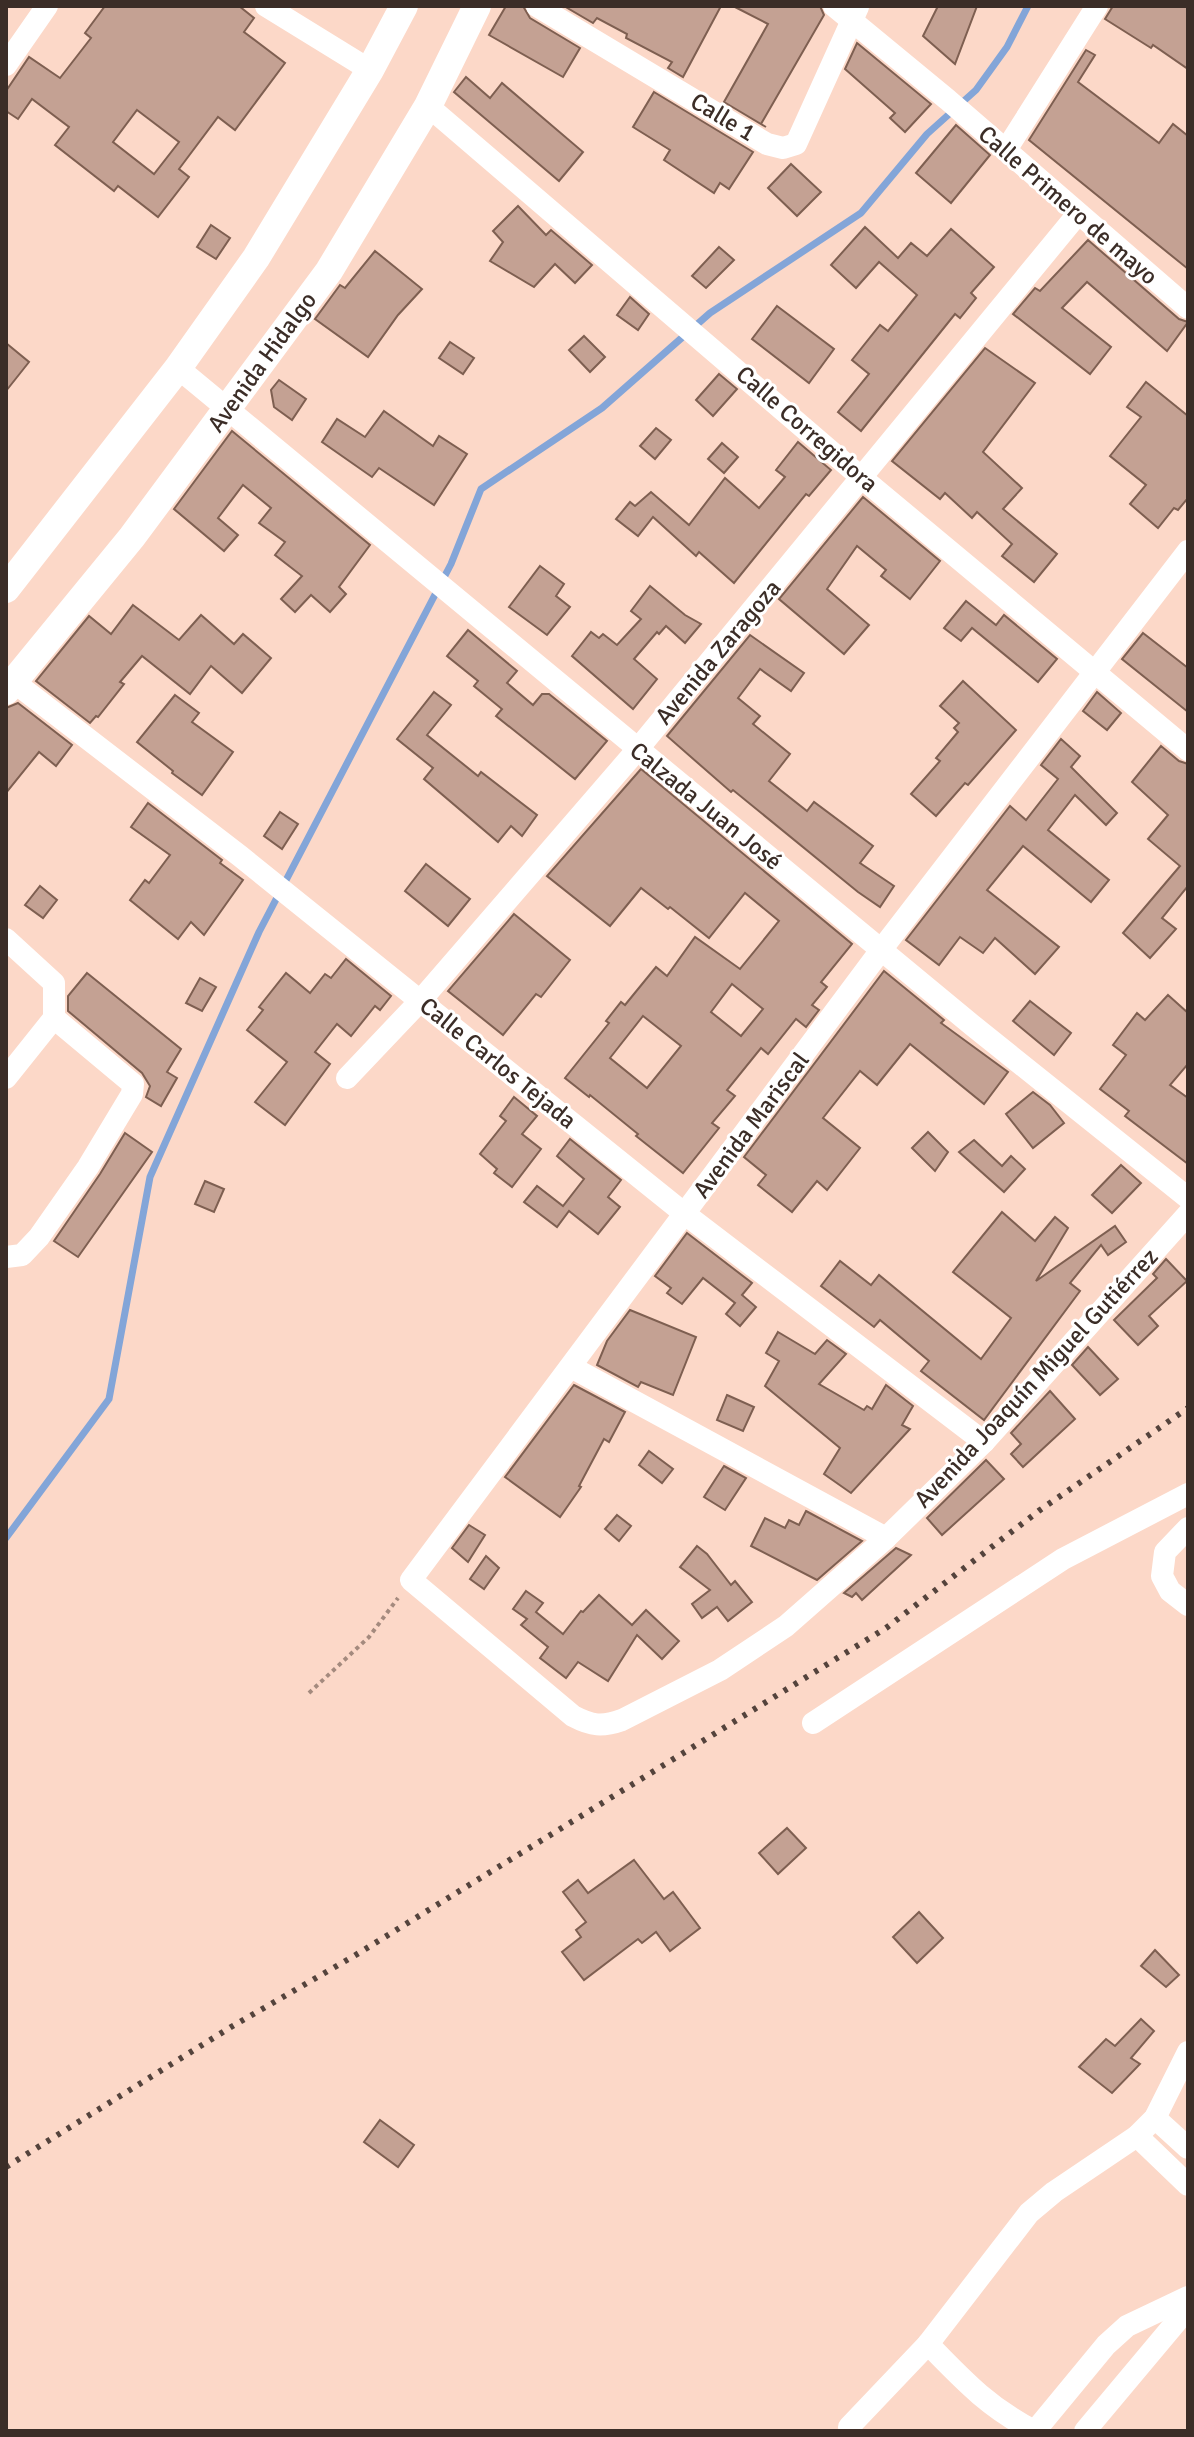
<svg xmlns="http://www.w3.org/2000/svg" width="1194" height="2437" viewBox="0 0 1194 2437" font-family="Signika,sans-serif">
  <rect width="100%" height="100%" fill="#fcd8c8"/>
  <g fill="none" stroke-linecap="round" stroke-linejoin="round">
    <path stroke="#83a5d8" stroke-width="7" d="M6,1538L109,1399L150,1177L259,932L451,564L481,489L602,408L710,313L861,213L927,134L976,90L1007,47L1028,6"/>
  </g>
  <g fill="#c4a193" stroke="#7e5f51" stroke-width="2" fill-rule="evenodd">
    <path d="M105,6H239L254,18L244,32L285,63L235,130L218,117L179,169L189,177L158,217L118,186L114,191L55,145L69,127L32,99L18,119L6,111V91L29,57L60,78L91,38L85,33ZM137,110L179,142L154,174L113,142Z"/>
    <path d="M506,6H523L530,18L580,48L563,77L489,35Z"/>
    <path d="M564,6H721L683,77L668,68L672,62L626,38L627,34L597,18L593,23Z"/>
    <path d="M733,6H820L824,15L761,124L766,127L724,102L768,24Z"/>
    <path d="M938,6H977L955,64L923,36Z"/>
    <path d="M1113,6H1188V69L1153,45L1151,48L1105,19Z"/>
    <path d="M857,43L931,104L905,132L890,118L895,113L845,69Z"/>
    <path d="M1086,50L1095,55L1078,82L1159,143L1173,124L1188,136V269L1029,140Z"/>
    <path d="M466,77L490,98L502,83L583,152L559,181L454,92Z"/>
    <path d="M654,92L753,152L729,189L720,183L714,193L664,160L670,150L633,127Z"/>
    <path d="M956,125L990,155L951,203L916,173Z"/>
    <path d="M791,164L821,192L797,216L768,188Z"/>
    <path d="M518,206L546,235L551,230L592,265L575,283L555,264L534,287L490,261L503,242L493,231Z"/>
    <path d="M211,225L230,238L216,259L197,247Z"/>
    <path d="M865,227L898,258L911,243L927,256L951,229L994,267L971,293L976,298L960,318L955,314L861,431L838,412L869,374L852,360L880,325L888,331L917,295L879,262L856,288L831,265Z"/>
    <path d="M1088,240L1179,319L1188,322L1167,351L1087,282L1062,308L1111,347L1090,374L1013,314L1035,288L1040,291Z"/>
    <path d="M719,247L734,260L706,288L692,276Z"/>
    <path d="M375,251L422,289L398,315L368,357L315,319L340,285L345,288Z"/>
    <path d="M630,297L649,314L638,330L617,315Z"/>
    <path d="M777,306L834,349L809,383L752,339Z"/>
    <path d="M584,336L605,357L590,372L569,350Z"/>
    <path d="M450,342L474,358L463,374L439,358Z"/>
    <path d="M6,343L29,362L6,391Z"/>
    <path d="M985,348L1035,383L983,452L1022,488L1003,509L1057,554L1034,582L1002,556L1012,544L977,512L972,518L945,493L940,499L892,461Z"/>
    <path d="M719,374L737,389L713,416L696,400Z"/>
    <path d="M279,380L306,399L292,420L274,407L271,390Z"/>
    <path d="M1146,382L1188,416V498L1178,510L1174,508L1158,528L1130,504L1146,485L1110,456L1141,417L1127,407Z"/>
    <path d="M384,411L433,446L439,436L467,454L434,505L379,468L372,477L322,442L337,419L365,437Z"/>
    <path d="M656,428L671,440L655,459L640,446Z"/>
    <path d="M232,431L370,545L339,587L346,594L330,612L311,595L295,612L281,599L302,576L275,555L285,542L259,523L271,508L243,485L218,518L238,535L224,551L174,509Z"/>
    <path d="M798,442L831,470L809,496L806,494L734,583L699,552L696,556L653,517L638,536L616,519L630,502L635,506L651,492L689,525L725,478L759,508L785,477L776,470Z"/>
    <path d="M722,443L738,457L724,473L708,459Z"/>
    <path d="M863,497L940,561L910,599L881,576L886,570L857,546L827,589L869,625L844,654L779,599Z"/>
    <path d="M540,566L564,584L556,596L570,607L547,635L509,607Z"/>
    <path d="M650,586L685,615L701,624L685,643L666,626L659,634L657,632L634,659L657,679L633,709L572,656L591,632L599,638L603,634L617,645L641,619L631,611Z"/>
    <path d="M966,601L996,625L1004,615L1057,659L1038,682L972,628L961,641L944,628Z"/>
    <path d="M133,605L179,640L201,615L234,644L243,634L271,658L242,693L211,666L190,694L142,656L120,682L124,684L98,717L96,716L90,723L36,681L89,616L111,634Z"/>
    <path d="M468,630L517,671L507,683L533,705L542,694H549L607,741L575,779L496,716L502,709L474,686L478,681L447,656Z"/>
    <path d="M1143,633L1188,668V712L1122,659Z"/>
    <path d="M750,635L804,673L791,691L760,669L738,698L760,716L753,724L790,754L769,781L807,811L814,802L873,846L860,863L894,886L880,907L858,892L733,790L731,792L667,736Z"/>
    <path d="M963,681L1016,730L968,785L965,783L936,816L911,794L940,761L936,758L958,732L954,728L959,723L940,706Z"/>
    <path d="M434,692L451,705L427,735L478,776L481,772L537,815L522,836L511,826L498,842L424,779L433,768L397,739Z"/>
    <path d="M1097,692L1121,713L1107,730L1083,711Z"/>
    <path d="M175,695L199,713L192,722L233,752L202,795L172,773L173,771L137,742Z"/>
    <path d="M18,703L72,745L56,766L39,752L6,793V708Z"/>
    <path d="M1061,739L1080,756L1071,767L1117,813L1106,825L1075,795L1048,830L1109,880L1091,902L1023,846L987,890L1059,947L1035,974L995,938L983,953L960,937L939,965L906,940L1010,806L1026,820L1058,779L1041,765Z"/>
    <path d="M1161,746L1179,761L1188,764V886L1162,918L1176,929L1150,958L1123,933L1180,866L1148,839L1168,815L1132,782Z"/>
    <path d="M641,769L852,944L821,982L827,987L812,1005L819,1010L806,1027L796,1019L768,1054L761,1048L727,1090L735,1096L712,1123L719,1128L683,1173L636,1136L638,1134L590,1095L589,1097L565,1078L609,1023L606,1021L621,1002L625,1005L656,967L667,976L695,937L740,969L779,921L745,893L709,938L670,907L668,909L641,888L610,926L547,876ZM732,984L763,1009L741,1036L711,1012ZM643,1016L681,1046L647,1088L610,1058Z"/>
    <path d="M148,803L222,860L220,863L243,880L204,935L191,922L178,939L130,900L145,880L149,883L170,855L131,827Z"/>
    <path d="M280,812L298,824L282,849L264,836Z"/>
    <path d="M426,864L470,899L448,926L405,891Z"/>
    <path d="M40,886L57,900L43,918L25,905Z"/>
    <path d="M514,914L570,960L541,997L536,994L503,1035L448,991Z"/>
    <path d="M346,959L391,996L380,1010L375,1006L351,1036L337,1024L315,1052L330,1064L285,1125L255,1102L287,1062L247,1030L263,1010L259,1007L286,973L310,993L325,974L331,978Z"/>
    <path d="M884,971L944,1020L941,1023L1008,1072L984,1104L910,1044L877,1085L860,1071L823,1118L860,1148L827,1190L817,1181L792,1212L758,1185L766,1175L744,1157Z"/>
    <path d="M87,973L181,1049L167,1072L177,1078L161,1106L146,1097L150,1086L142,1073L68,1011V996Z"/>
    <path d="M200,978L216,987L202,1011L186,1003Z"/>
    <path d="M1168,995L1188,1013V1064L1170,1085L1188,1098V1164L1125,1116L1129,1111L1100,1089L1126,1055L1113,1045L1137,1013L1145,1020Z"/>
    <path d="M1030,1001L1071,1033L1054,1055L1013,1021Z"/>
    <path d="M1033,1092L1050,1105L1064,1123L1033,1148L1006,1114Z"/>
    <path d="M514,1097L537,1116L522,1134L541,1149L512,1187L494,1173L497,1169L480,1154L506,1121L500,1116Z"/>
    <path d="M928,1132L948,1152L935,1171L912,1148Z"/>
    <path d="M125,1133L152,1152L78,1257L54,1241L100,1174Z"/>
    <path d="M570,1139L621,1180L608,1197L620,1207L598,1234L569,1211L557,1227L524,1202L537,1186L563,1206L584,1179L557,1156Z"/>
    <path d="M974,1140L1002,1166L1011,1156L1025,1169L1004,1192L959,1152Z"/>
    <path d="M1121,1165L1141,1183L1112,1213L1092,1195Z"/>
    <path d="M205,1181L224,1189L214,1212L195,1204Z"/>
    <path d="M1002,1212L1035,1241L1055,1217L1068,1228L1036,1281L1115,1226L1126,1242L1108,1255L1101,1245L1070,1283L1080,1291L984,1420L921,1371L929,1361L880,1320L874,1327L821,1286L840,1261L871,1285L879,1275L981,1359L1011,1318L953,1272Z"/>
    <path d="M687,1233L752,1283L742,1295L756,1307L740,1326L726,1314L735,1303L703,1278L682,1304L667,1293L671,1288L655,1276Z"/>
    <path d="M1166,1259L1187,1281L1149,1316L1158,1326L1138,1345L1114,1320L1157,1278L1153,1274Z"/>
    <path d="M630,1310L696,1337L673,1395L641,1382L638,1387L597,1365L607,1341Z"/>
    <path d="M778,1332L815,1354L827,1340L846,1354L819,1384L864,1410L867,1406L872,1409L886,1385L913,1406L902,1425L910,1429L851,1493L824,1474L840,1448L765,1386L779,1361L766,1353Z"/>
    <path d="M1088,1347L1118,1379L1100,1395L1072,1365Z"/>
    <path d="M574,1385L625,1412L609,1442L604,1439L579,1486L581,1487L560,1517L505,1477Z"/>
    <path d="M1050,1391L1075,1419L1023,1467L1011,1454L1021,1444L1011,1433Z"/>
    <path d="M727,1395L754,1407L743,1431L717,1420Z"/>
    <path d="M649,1451L673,1469L662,1483L639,1465Z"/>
    <path d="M986,1460L1004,1479L942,1535L927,1518Z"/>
    <path d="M724,1466L746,1478L725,1510L704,1497Z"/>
    <path d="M806,1511L862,1541L817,1580L751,1546L765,1518L785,1528L789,1520L799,1525Z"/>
    <path d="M617,1515L631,1526L619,1541L605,1529Z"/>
    <path d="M469,1525L485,1535L468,1562L452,1548Z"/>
    <path d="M697,1546L707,1554L731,1585L735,1581L752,1602L728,1621L717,1607L702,1618L692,1604L710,1590L680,1567Z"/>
    <path d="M896,1548L911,1555L862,1600L856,1593L852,1597L844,1593Z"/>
    <path d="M486,1556L499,1568L484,1589L470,1579Z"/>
    <path d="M526,1591L543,1603L536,1612L563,1634L581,1611L583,1612L599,1595L632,1625L646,1610L679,1641L662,1659L637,1635L608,1681L578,1662L566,1678L540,1658L548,1647L521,1625L527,1619L513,1609Z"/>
    <path d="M787,1828L806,1848L778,1874L759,1853Z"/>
    <path d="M634,1860L664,1899L673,1892L700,1928L670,1951L656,1932L642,1943L638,1939L584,1980L562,1952L581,1937L576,1930L586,1922L563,1892L578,1880L588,1893Z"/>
    <path d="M919,1912L943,1938L917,1963L893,1937Z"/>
    <path d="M1155,1950L1179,1975L1166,1987L1141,1966Z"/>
    <path d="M1141,2019L1154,2031L1131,2058L1140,2064L1112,2093L1079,2067L1106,2039L1115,2046Z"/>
    <path d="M380,2120L414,2145L398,2167L364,2142Z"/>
  </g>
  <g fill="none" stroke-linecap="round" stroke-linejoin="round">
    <path stroke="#a48a7e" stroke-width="4" stroke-dasharray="4 4" stroke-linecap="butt" d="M309,1693L369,1637L398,1598"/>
    <g stroke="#fff" stroke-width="22">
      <path d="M266,6L370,70"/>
      <path d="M537,6L767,144L783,148L796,144L858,7"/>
      <path d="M834,6L948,100L1188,308"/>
      <path d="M6,65L47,6"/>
      <path d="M428,106L862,478L1188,750"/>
      <path d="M1006,150L1097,6"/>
      <path d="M178,368L972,1025L1188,1198"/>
      <path d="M1188,551L881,950L411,1580L573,1716C592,1726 602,1727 622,1720L720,1670L786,1626L886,1538L984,1442L1188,1214"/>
      <path d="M14,682L240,856L685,1214L984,1442"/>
      <path d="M6,939L54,983V1018L133,1084L132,1094L88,1167L39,1237L22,1255L6,1257"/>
      <path d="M6,1078L54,1018"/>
      <path d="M347,1078L421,1000L637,750L1077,215"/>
      <path d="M571,1367L886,1538"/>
      <path d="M1188,1528L1165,1552L1162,1576L1170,1591L1188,1605"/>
      <path d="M813,1723L1063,1559L1188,1494"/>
      <path d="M1155,2118L1188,2148"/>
      <path d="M1137,2136L1188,2185"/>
      <path d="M928,2344C964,2381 988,2407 1034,2431"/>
      <path d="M849,2427L928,2344L1029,2213L1054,2192L1137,2136L1155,2118L1188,2052"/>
      <path d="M1035,2431L1106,2345L1127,2326L1188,2297"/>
      <path d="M1085,2431L1188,2308"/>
    </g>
    <g stroke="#fff" stroke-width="28">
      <path d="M6,589L178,368L256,258L370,70L404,6"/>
      <path d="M6,691L132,537L329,271L428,106L477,6"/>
    </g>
    <path stroke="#54433c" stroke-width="6" stroke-dasharray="4 8" stroke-linecap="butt" d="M6,2167L231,2027L354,1956L886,1628L1040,1510L1188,1408"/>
  </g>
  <g text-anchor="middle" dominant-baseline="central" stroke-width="6" stroke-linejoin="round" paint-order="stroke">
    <g font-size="24" fill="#3b2d27" stroke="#fff">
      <text transform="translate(723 117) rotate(31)">Calle 1</text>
      <text transform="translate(1068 205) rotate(41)">Calle Primero de mayo</text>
      <text transform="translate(262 362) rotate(-54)">Avenida Hidalgo</text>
      <text transform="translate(807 429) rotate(41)">Calle Corregidora</text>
      <text transform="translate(718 652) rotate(-50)">Avenida Zaragoza</text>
      <text transform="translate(706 806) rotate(39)">Calzada Juan José</text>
      <text transform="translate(498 1063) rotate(39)">Calle Carlos Tejada</text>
      <text transform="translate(751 1125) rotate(-53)">Avenida Mariscal</text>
      <text transform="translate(1036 1378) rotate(-47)">Avenida Joaquín Miguel Gutiérrez</text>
    </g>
  </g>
  <rect width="1194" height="2437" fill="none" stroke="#3b2d27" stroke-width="16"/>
</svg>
